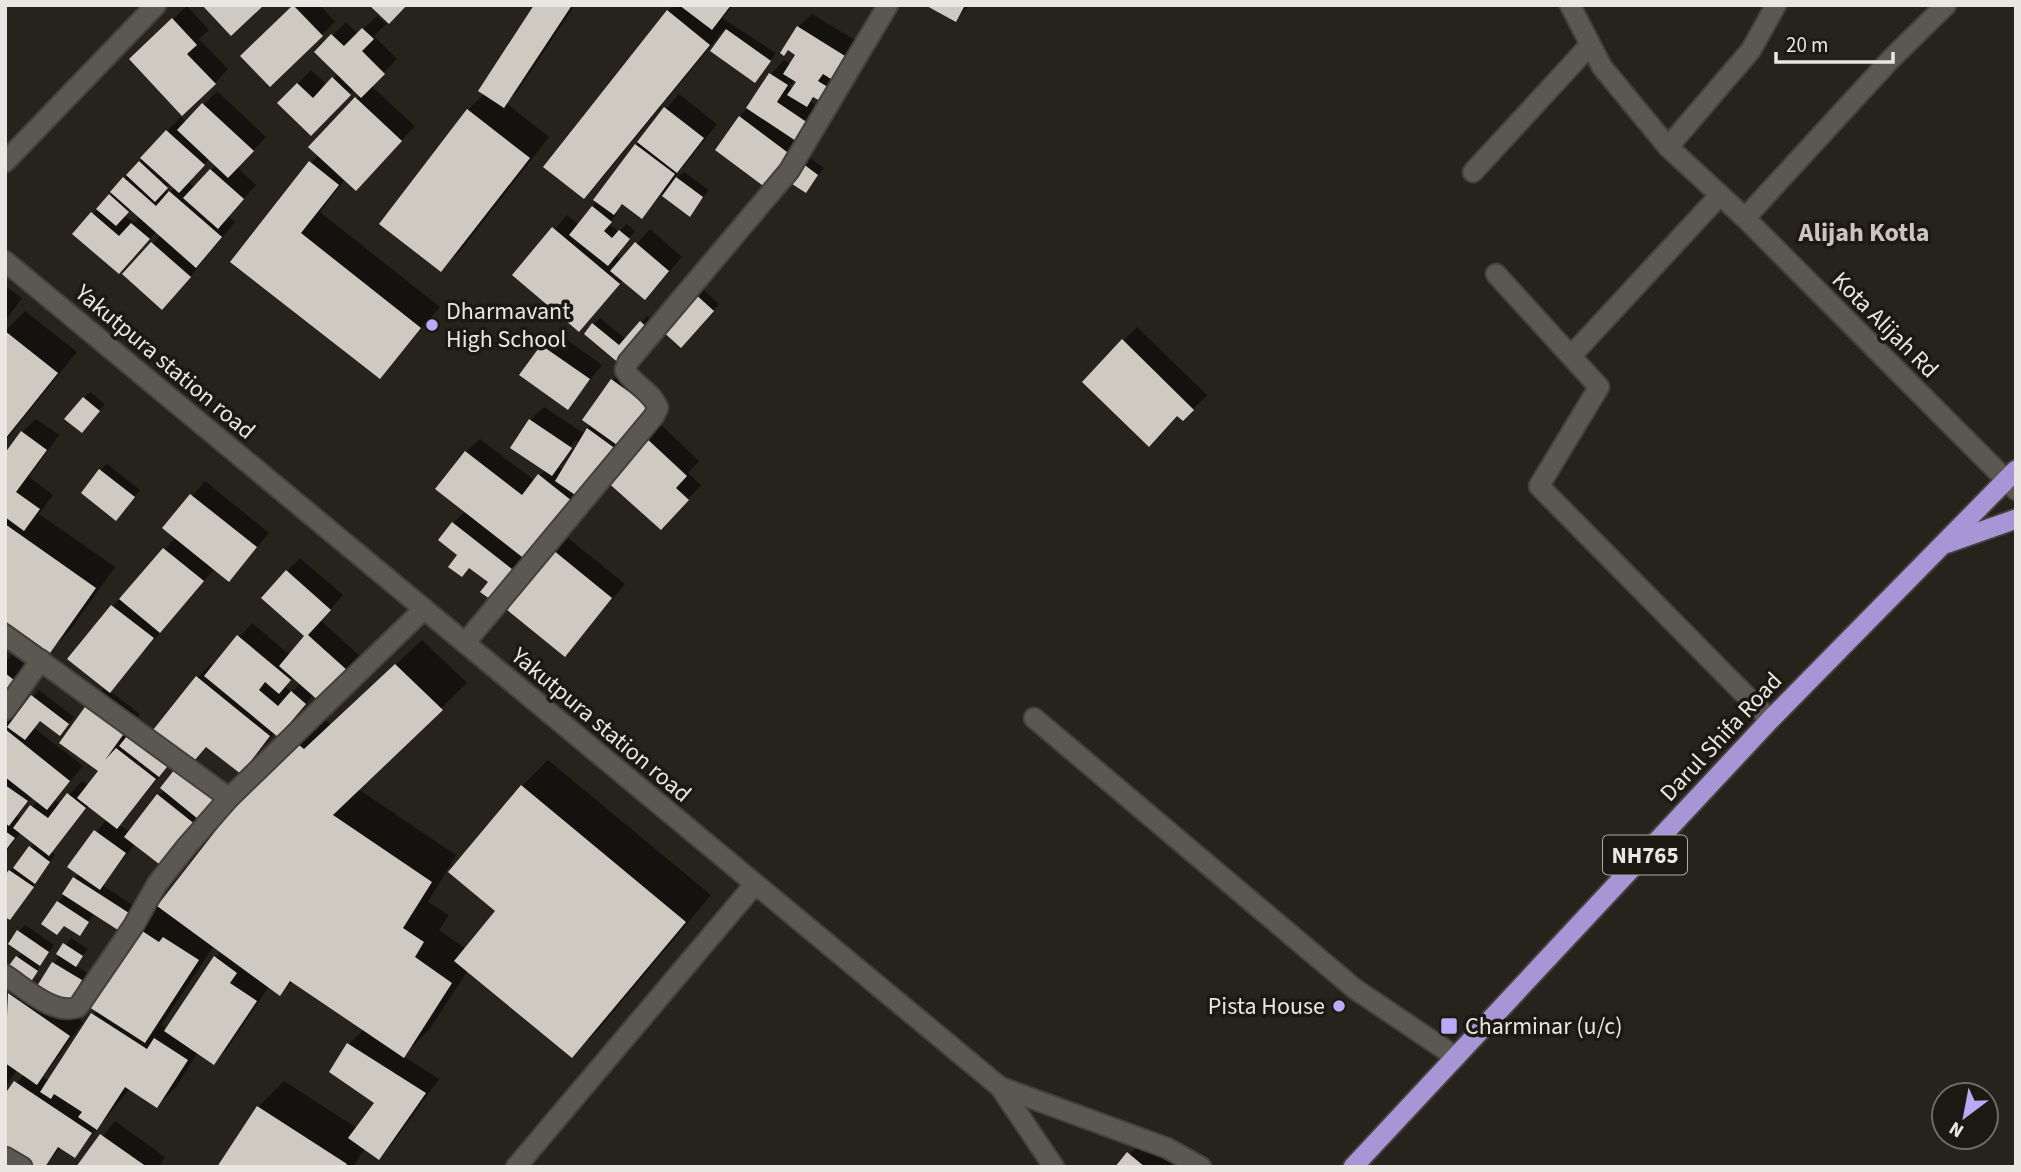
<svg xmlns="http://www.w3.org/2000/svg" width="2021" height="1172" viewBox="0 0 2021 1172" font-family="'Source Sans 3',sans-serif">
  <rect width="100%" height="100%" fill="#26231d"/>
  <g fill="#0007" fill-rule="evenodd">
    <path d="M295,5H320L335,22L270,85L242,56Z"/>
    <path d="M536,5H575L517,92L506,103L549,137L461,250L441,270L468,110L484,94Z"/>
    <path d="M674,5H734L722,18L776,53L761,74L724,30L604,176L584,197L668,11Z"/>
    <path d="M928,5H970L955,20Z"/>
    <path d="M187,6L209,30L199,39L228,69L215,83L145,45Z"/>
    <path d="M812,14L858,42L837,71L843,74L835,87L810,101L821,109L780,172L740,117L771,74L784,60L791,64L797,54L798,27ZM795,79L798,81L793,90L789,87Z"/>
    <path d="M377,16L386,24L374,36L397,59L371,86L415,126L369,175L345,179L320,212L440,307L380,377L232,261L319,154L311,147L360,95L354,89L311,134L279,103L311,70L327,85L338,74L316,52L346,22L358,34Z"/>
    <path d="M217,91L266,137L237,167L256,185L228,216L235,222L176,294L124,274L161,235L157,231L133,258L75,234L167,131L181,117L187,123ZM210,158L216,165L195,188L188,182ZM170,183L175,187L169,193L165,189ZM131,208L140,216L134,223L124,215Z"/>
    <path d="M679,94L717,124L672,181L684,172L709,190L689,214L662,194L642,216L624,203L614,212L617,214L609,224L619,232L626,224L635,231L615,255L622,260L650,229L682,257L658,284L645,298L623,280L592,316L514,275L567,215L579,225L636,145Z"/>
    <path d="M810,158L824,168L806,191L804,164Z"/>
    <path d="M5,286L22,298L5,321Z"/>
    <path d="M700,287L719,304L688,340L662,329Z"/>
    <path d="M25,311L77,352L5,441V331Z"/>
    <path d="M647,316L655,323L627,357L594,324L600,318L627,340Z"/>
    <path d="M1137,327L1207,395L1183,419L1123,341Z"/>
    <path d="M556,332L602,365L568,407L522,375Z"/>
    <path d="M626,367L666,396L508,586L490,582L459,555L453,523L466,511V452L480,439L535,481L545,470L530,420L544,407L585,434L613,381ZM575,440L578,442L565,461H561ZM570,456L563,470L559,467Z"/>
    <path d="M90,392L105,404L88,425L84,398Z"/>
    <path d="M36,419L59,435L29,477L53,495L39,514L115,567L70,630L50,651L5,619V518L22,432Z"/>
    <path d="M659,423L699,461L688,473L701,485L674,514L607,479Z"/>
    <path d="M107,464L140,490L122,512L100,471Z"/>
    <path d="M205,481L269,533L229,580L215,568L110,691L140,714L127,733L169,765L119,825L130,832L165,789L208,810L176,851L135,844L102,885L134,906L118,927L95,913L79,934L65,924H43L79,873L70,866L107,819L89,805L51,851L55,855L10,918V871L35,843L21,832L5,853V724L16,713L18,715L39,690L74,717L66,727L41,720L34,728L83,766L54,800L60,804L82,781L89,786L100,771L91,701L105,687L69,659L113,606L176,537L165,528ZM33,796L38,800L22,819L17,816Z"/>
    <path d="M568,538L625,584L565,654L508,609Z"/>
    <path d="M300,558L343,595L321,621L360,656L334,686L314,694L291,721L275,732L241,772L197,678L211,664L214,667L252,623L290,655L307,636L287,571ZM294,677L301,683L292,692L284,686Z"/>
    <path d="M422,640L467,683L358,789L456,855L428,902L449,915L439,930L466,949L497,911L522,786L548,760L711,895L598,1030L572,1056L468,970L429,1030L403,1056L439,1079L392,1144L379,1158L365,1148L353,1167H219L258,1107L284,1081L357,1128L376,1103L349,1044L364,1029L293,981L280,994L269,986L227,1049L214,1063L198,1052L177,1086L157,1106L130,1088L75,1156L61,1147L44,1167H5V1097L24,1074L17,1070L5,1087V1000L23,981L14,975L5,987V968L8,970L22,952L10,944L19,931L25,925L54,945L28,984L37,990L71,938L88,949L75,965L87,973L73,997L66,1004H56L83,1022L43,1077L49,1081L97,1010L137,928L321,716L331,725ZM214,946L221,951L166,1028L161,1025Z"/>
    <path d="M12,655L27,666L5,711V661Z"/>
    <path d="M115,1121L165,1157L158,1167H78Z"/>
    <path d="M1149,1133L1189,1167H1118Z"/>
  </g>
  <g fill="#cecac2">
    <path d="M202,5H264L231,36Z"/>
    <path d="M293,5L323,36L270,87L240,56Z"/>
    <path d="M369,5H407L389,24Z"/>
    <path d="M534,5H572L504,108L478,91Z"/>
    <path d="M679,5H731L712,30Z"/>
    <path d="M925,5H965L956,22Z"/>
    <path d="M667,10L710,45L584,199L543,167Z"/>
    <path d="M172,18L197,45L187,54L216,84L182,116L129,59Z"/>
    <path d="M797,26L845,56L831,79L823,74L818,81L831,89L822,102L813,97L807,107L787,95L796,82L783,74L795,55L788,50L784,56L780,53Z"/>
    <path d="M362,28L374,39L362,51L385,74L361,98L314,52L331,34L344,46Z"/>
    <path d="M726,29L771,61L755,83L710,51Z"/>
    <path d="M769,73L788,85L777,102L808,123L796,141L746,108Z"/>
    <path d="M332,77L351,95L311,136L277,103L297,83L313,98Z"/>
    <path d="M355,97L402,141L356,191L308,147Z"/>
    <path d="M202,103L254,151L228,178L177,130Z"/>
    <path d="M664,107L704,138L677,173L637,142Z"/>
    <path d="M467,109L530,158L441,272L379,224Z"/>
    <path d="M739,116L791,155L766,188L715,150Z"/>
    <path d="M166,130L205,165L179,193L140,158Z"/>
    <path d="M635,144L675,174L642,219L622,204L614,215L593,200Z"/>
    <path d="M139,161L168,188L155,202L126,175Z"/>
    <path d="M309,161L339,185L301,233L421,328L380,379L230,262Z"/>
    <path d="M802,163L818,175L806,193L789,182Z"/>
    <path d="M210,169L244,199L218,229L183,198Z"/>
    <path d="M123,177L156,206L169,191L222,237L196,268L110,192Z"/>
    <path d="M676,177L703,197L690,217L662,196Z"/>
    <path d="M109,194L129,212L116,226L96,209Z"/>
    <path d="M592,206L612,222L604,231L612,238L619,230L630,239L608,266L569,235Z"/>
    <path d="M91,212L119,236L131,223L150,239L119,274L72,234Z"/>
    <path d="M552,227L620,284L579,332L512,275Z"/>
    <path d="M151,242L191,277L162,310L122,274Z"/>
    <path d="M635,242L669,271L645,300L610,271Z"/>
    <path d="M693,292L714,311L681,348L660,329Z"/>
    <path d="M640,321L650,330L621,365L584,334L592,323L619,345Z"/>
    <path d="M5,331L58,373L5,439Z"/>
    <path d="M1122,339L1194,410L1183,421L1177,416L1149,447L1082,382Z"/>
    <path d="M541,345L590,379L568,410L519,375Z"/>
    <path d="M611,379L654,410L624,450L582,420Z"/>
    <path d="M83,397L100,411L82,433L64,419Z"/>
    <path d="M529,419L572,448L552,476L510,448Z"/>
    <path d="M587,428L620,452L581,499L555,481Z"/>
    <path d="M21,431L47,450L16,492L40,509L24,531L5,517V453Z"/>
    <path d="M644,436L687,476L676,488L689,500L661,530L604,479Z"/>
    <path d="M465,451L522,495L538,474L572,501L526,560L435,489Z"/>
    <path d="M99,469L135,497L116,521L81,493Z"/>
    <path d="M190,494L257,547L229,582L162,528Z"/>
    <path d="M452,522L517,573L494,602L480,592L488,582L469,568L462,577L448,567L457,555L438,540Z"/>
    <path d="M5,524L96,588L50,653L5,621Z"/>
    <path d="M163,548L204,581L160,633L119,599Z"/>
    <path d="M553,550L612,598L565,657L506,609Z"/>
    <path d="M286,570L331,610L308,635L348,671L320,702L279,666L304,636L261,598Z"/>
    <path d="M111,605L154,638L110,693L67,659Z"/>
    <path d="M237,635L291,680L279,694L265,682L259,690L278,706L291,691L306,704L278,737L204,676Z"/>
    <path d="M395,664L443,710L333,815L432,882L403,928L424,942L415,957L452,983L404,1058L290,981L280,996L157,906L252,784L294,741L304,749Z"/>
    <path d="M5,673L14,680L7,691L13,696L5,708Z"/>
    <path d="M196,676L270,736L241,774L206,747L194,761L153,730Z"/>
    <path d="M31,695L69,724L60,736L40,721L25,740L7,727Z"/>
    <path d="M90,700L128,728L105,760L116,748L156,779L117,829L77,798L98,771L59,743Z"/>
    <path d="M5,729L70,781L47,810L5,777Z"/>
    <path d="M131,731L171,762L159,777L119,746Z"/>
    <path d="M175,769L214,799L198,819L160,788Z"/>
    <path d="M5,785L28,801L9,826L5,823Z"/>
    <path d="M521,785L686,922L572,1058L454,961L495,911L448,872Z"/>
    <path d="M67,793L86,808L49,856L13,828L30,805L48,818Z"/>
    <path d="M157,794L196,825L163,867L124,837Z"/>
    <path d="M94,830L126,853L100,890L67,867Z"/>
    <path d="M5,831L15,838L5,851Z"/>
    <path d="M29,846L50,862L35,884L13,868Z"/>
    <path d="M9,870L34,887L10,920L5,917V875Z"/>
    <path d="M73,877L129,913L118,930L62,894Z"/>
    <path d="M57,901L89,922L80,936L64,926L57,935L41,924Z"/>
    <path d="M136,927L159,942L163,937L199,960L145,1043L86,1005Z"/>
    <path d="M17,930L49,952L40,966L8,944Z"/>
    <path d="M63,943L83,956L76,967L56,954Z"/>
    <path d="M16,956L38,971L28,986L5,971Z"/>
    <path d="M214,956L237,973L230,983L257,1001L214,1065L164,1031Z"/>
    <path d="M52,962L82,980L67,1006L34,991Z"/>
    <path d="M8,993L70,1036L37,1085L5,1063Z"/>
    <path d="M91,1013L147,1049L154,1038L188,1060L157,1108L125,1087L97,1130L78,1117L82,1112L54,1094L51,1099L40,1092Z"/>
    <path d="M347,1043L426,1093L379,1160L348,1138L374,1103L329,1072Z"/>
    <path d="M14,1081L92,1133L75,1158L58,1147L45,1167H34L5,1148V1094Z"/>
    <path d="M257,1106L347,1164L345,1167H217Z"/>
    <path d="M100,1134L147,1167H76Z"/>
    <path d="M1127,1152L1145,1167H1115Z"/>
  </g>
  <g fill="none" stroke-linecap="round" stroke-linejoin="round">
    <g stroke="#44413c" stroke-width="23">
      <path id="service" d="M1473,172L1590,45"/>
    </g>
    <g stroke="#44413c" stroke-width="23">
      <g id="minor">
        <path d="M1570,5L1602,67L1668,147L1745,218L2016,490"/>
        <path d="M1668,147L1751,50L1776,5"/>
        <path d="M5,162L156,5"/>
        <path d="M1745,218L1891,59L1946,5"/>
        <path d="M1496,274L1599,387L1539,486L1770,720"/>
        <path d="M1571,356L1720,195"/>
        <path d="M5,635L229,798"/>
        <path d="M465,643L654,416L658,408C652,391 633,385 625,370L628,362L789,171L888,5"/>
        <path d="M5,710L41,660"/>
        <path d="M1034,718L1355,989L1456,1057"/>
        <path d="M5,975C25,988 54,1016 78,1007L134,925L157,884L187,846L229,798L424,609"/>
        <path d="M5,1157L22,1167"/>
        <path d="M516,1167L755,884"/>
      </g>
    </g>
    <g stroke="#44413c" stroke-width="23">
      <g id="tertiary">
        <path d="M5,261L1000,1087L1167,1148L1201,1167"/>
        <path d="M1000,1087L1054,1167"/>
      </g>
    </g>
    <g stroke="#44413c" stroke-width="23">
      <g id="trunk">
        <path d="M1948,543L2016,519"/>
        <path d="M1353,1167L1770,720L2016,470"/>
      </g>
    </g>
    <use href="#service" stroke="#5b5851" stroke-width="19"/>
    <use href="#minor" stroke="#5b5851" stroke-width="19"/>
    <use href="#tertiary" stroke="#5b5851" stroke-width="19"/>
    <use href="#trunk" stroke="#a696d6" stroke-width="19"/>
  </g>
  <g fill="#baaaf6" stroke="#1c1913" stroke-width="2.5">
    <circle cx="432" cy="325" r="7"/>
    <circle cx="1339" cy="1006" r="7"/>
    <rect x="1440" y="1017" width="18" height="18" rx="3.5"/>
  </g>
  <g text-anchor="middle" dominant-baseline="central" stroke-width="7" stroke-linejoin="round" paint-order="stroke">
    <rect fill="#1c1913" stroke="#aca9a5" stroke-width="2" x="1603" y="835.5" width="84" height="39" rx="5"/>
    <g font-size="23" font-weight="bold" fill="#eae7e3">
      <text x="1645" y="855">NH765</text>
    </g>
    <g font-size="24" fill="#eae7e3" stroke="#1c1913" text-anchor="start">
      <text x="446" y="311">Dharmavant<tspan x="446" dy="28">High School</tspan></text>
      <text x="1325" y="1006" text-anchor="end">Pista House</text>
      <text x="1465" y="1026">Charminar (u/c)</text>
    </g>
    <g font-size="24" fill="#eae7e3" stroke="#1c1913">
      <text transform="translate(1885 325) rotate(45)">Kota Alijah Rd</text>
      <text transform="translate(165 362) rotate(40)">Yakutpura station road</text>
      <text transform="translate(601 725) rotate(40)">Yakutpura station road</text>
      <text transform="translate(1721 737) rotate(-47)">Darul Shifa Road</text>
    </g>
    <g font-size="26" font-weight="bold" fill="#cac6be" stroke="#1c1913">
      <text x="1864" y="232">Alijah Kotla</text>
    </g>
  </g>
  <rect width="2021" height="1172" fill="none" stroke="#eae7e3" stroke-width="14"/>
  <g transform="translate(1965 1116) rotate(212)"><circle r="33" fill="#1c1913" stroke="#6e6b66" stroke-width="2"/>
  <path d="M0-5L12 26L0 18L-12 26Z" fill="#baaaf6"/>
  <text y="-10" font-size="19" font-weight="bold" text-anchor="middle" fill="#eae7e3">N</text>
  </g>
  <path d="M1776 52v10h117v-10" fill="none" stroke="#eae7e3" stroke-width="3.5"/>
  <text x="1786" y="52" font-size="21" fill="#eae7e3" stroke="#1c1913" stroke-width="5" paint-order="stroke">20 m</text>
</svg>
